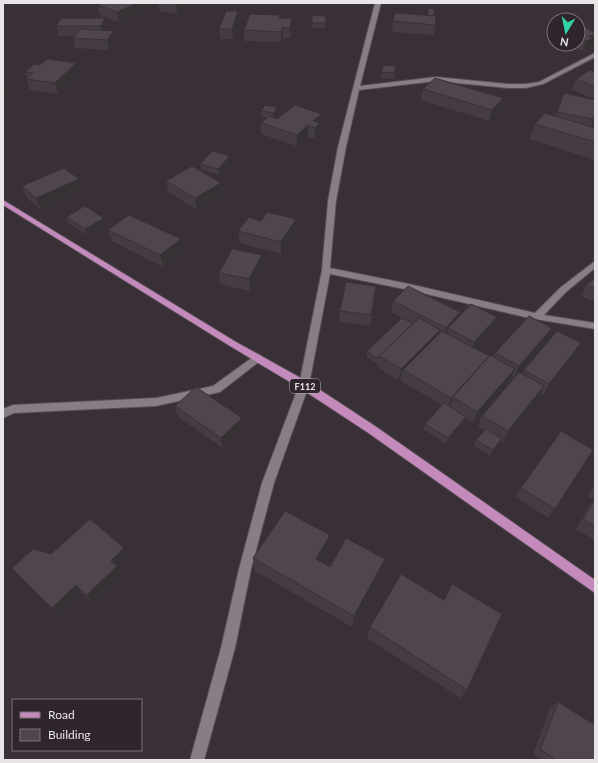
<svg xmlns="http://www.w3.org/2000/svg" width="598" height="763" viewBox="0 0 598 763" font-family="Lato,sans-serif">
  <rect width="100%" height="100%" fill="#383036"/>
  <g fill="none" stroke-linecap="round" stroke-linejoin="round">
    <g stroke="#544d53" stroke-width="2">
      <g id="minor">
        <path d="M375,3H381L360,86L436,77L508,84H526L539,82L593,54L595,53V57L543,84L526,88H508L436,81L359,90L346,147L336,201L330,268L409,284L535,313L560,288L595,261V268L566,292L544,315L595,323V329L529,318L409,290L330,274L309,385L274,483L251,569L235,648L204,760H190L221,648L239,569L262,483L299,385L322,270L328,201L338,147Z"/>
        <path d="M257,354L260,355L262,358L260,361L220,392L156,406L14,413L3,418V409L13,405L156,398L213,386Z"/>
      </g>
    </g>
    <g stroke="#544d53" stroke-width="2">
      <path id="major" d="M3,200L236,342L308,382L375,426L595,580V593L367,432L300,388L230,346L3,205Z"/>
    </g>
    <use href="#minor" fill="#877d85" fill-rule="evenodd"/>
    <use href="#major" fill="#c58abc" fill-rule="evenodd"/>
  </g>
  <g fill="#443c42">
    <path d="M158,3H189V4L177,14L160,11Z"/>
    <path d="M98,5L155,6L119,22L100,15Z"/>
    <path d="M312,15L326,16L325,28H312Z"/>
    <path d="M434,16H436L434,35L392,32L393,21Z"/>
    <path d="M105,18L107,29L106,30L116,41L109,50L75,48L73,38L74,36H59L56,26Z"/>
    <path d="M280,18H292V28L290,38H283L281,42L244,41V30Z"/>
    <path d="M239,22L233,39H220L219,29Z"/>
    <path d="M578,26L593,45H591L590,49L582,51L577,48L565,52L550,42L553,32H554V44H578Z"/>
    <path d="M396,66L394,79L381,78L382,72Z"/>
    <path d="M25,72L79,73L58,94L30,90Z"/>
    <path d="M595,72V99L572,90L576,79Z"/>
    <path d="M423,89L503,98L500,109L489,121L421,100Z"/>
    <path d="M277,107L278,112L274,118L277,119L322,125L320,126V134L315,139L308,137L297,146L261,134V123L267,118L261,117V111Z"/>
    <path d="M557,112L595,114L591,126L595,128V160L530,139L535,124L555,116Z"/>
    <path d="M230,162L219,174L201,170L200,164Z"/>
    <path d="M79,179L82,191L41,210L27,198L22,186Z"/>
    <path d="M166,181L221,183L222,195L197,210L168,192Z"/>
    <path d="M66,217L106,224L87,235L68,223Z"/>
    <path d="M296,219V231L281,254L240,243L238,231L261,221Z"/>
    <path d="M108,230L181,239L183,251L163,267L112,241Z"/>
    <path d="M263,266L250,291L220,284L219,273Z"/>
    <path d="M595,278V302L581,296L586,285Z"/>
    <path d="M375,297L370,326L339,322L340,311Z"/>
    <path d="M393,301L458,318L497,317L493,328L475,348L488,359L493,357L495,353L547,339L519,372L523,374L524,370L581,343L575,354L543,395L540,393L539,397L503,442L501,441L500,444L490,456L474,446L476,440L485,431L478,427L482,416L514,378L512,376L510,380L473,423L466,418L464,422L446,444L423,429L425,424L442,405L401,381V378L398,380L377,367L378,364L366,357L367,351L402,318L391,312Z"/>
    <path d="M175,406L243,428L223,448L178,417Z"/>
    <path d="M593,450L548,518L516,497L521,488Z"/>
    <path d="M595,485V540L576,529L589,506L594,500L588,496Z"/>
    <path d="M330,535L329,548L321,562L330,567L381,571L352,627L255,571L253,558Z"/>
    <path d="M51,554L128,557L118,568L122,574L93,603L82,593L59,616L20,577L12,568Z"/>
    <path d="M370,627L467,690L460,698L367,638Z"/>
    <path d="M558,702L595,760H542L533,754L550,708Z"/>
  </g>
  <g fill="#373136">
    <path d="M138,3H154L155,6L119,22L117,12Z"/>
    <path d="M177,3H189V4L177,14L176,4Z"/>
    <path d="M238,11L239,22L233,39L232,29Z"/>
    <path d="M105,18L107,29L103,37L101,26Z"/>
    <path d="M292,18V28L290,38V28Z"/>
    <path d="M282,27L283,38L281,42V32Z"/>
    <path d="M114,31L116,41L109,50L107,40Z"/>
    <path d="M595,35V40L593,45H591L590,49L582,51L586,41L589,36Z"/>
    <path d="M581,38L577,48L565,52L568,44H578V39Z"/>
    <path d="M76,63L79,73L58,94L55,83Z"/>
    <path d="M5,88L9,99L3,102V89Z"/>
    <path d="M503,98L500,109L489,121L492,110Z"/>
    <path d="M277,107L278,112L274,118V113Z"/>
    <path d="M322,114V125L320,126V134L315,139V128L313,121Z"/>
    <path d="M308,125V137L297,146V135Z"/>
    <path d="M230,156V162L219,174L218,169Z"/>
    <path d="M79,179L82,191L41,210L36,198Z"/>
    <path d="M221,183L222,195L197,210L195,198Z"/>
    <path d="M104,218L106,224L87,235L85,229Z"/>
    <path d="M296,219V231L281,254V242Z"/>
    <path d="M181,239L183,251L163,267L160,255Z"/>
    <path d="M262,255L263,266L250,291L249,279Z"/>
    <path d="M460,312L457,323L448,328L446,336L443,339L446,328Z"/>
    <path d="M497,317L493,328L470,354L474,342Z"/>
    <path d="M552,328L547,339L514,378L519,366Z"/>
    <path d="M440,330L437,341L403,370L401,378L398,380L401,369Z"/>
    <path d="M581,343L575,354L543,395L549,384Z"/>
    <path d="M489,356L485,367L453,397L451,405L447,409L451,398Z"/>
    <path d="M515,369L510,380L473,423L477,412Z"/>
    <path d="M544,386L539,397L503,442L508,431Z"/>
    <path d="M466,417L464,422L446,444L448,438Z"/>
    <path d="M242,418L243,428L223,448L221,438Z"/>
    <path d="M502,438L500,444L490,456L493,450Z"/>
    <path d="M330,535L329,548L315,571L316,559Z"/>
    <path d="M124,548L128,557L118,568L122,574L93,603L87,595L111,561Z"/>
    <path d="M385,559L381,571L352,627L354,616Z"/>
    <path d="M76,585L82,593L59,616L52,608Z"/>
  </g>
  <g fill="#4f464d" stroke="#373136">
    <path d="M102,3H138L117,12L98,5Z"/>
    <path d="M168,3H177L176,4Z"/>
    <path d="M429,8L435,9L433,16L427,15Z"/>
    <path d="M226,11H238L232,29H219Z"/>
    <path d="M395,13L436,16L435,25L393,21Z"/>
    <path d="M250,14L280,15L279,18H292L290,28L282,27L281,32L244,30Z"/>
    <path d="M312,15L326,16V23H312Z"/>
    <path d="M61,18H105L101,26H56Z"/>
    <path d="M581,25L595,33V35L589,36L593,39L586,41L581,38L578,39V26Z"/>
    <path d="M80,29L114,31L107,40L73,38Z"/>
    <path d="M47,59L76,63L55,83L26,79L33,73L25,72L34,64L40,65Z"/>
    <path d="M383,65L396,66L394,73L382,72Z"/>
    <path d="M590,70L595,72V87L576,79Z"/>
    <path d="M435,78L503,98L492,110L423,89Z"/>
    <path d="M564,93L595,100V114L593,119L557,112Z"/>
    <path d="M265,105L277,107L274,113L261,111Z"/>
    <path d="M295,105L322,114L313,121L320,123L315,128L308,125L297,135L261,123L269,116L277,119Z"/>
    <path d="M545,113L595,128V142L535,124Z"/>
    <path d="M212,151L230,156L218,169L200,164Z"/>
    <path d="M192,166L221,183L195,198L166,181Z"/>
    <path d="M64,168L79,179L36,198L22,186Z"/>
    <path d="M85,206L104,218L85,229L66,217Z"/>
    <path d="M267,212L296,219L281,242L238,231L249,217L261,221Z"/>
    <path d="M129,215L181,239L160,255L108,230Z"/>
    <path d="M232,249L262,255L249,279L219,273Z"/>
    <path d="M595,278V288L586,285Z"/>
    <path d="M346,282L376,286L371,315L340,311Z"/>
    <path d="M408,286L460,312L446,328L393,301Z"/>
    <path d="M471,304L497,317L474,342L448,328Z"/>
    <path d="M529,316L552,328L519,366L495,353Z"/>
    <path d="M402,318L413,323L379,356L378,359L367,351Z"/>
    <path d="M419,318L440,330L401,369L379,356Z"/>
    <path d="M442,331L489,356L451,398L403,370Z"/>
    <path d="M557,331L581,343L549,384L524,370Z"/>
    <path d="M490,355L515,369L477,412L453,397Z"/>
    <path d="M519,372L544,386L508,431L482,416Z"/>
    <path d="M196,387L242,418L221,438L175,406Z"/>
    <path d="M444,403L466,417L448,438L425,424Z"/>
    <path d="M486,429L502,438L493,450L476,440Z"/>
    <path d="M561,431L593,450L555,509L521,488Z"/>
    <path d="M595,499V526L583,519Z"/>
    <path d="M285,511L330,535L316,559L330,567L346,538L385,559L354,616L253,558Z"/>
    <path d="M90,519L124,548L111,561L117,566L87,595L76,585L52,608L12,568L33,549L51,554Z"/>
    <path d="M401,574L444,600L452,584L502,614L467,690L370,627Z"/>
    <path d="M558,702L595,725V760H556L540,749Z"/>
  </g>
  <g text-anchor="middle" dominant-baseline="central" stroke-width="3.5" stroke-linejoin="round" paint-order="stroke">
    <rect fill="#2e262c" stroke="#b2abb0" stroke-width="1" x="290" y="379" width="30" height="14" rx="3"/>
    <g font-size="9" font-weight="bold" fill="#eae4e9">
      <text x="305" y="386">F112</text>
    </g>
  </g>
  <rect width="598" height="763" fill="none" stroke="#eae4e9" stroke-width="8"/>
  <rect x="12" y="699" width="130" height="52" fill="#2e262c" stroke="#797278"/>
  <rect x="20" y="712" width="20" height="6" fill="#c58abc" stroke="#797278"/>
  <text x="48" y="719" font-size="12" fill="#eae4e9">Road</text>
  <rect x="20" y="729" width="20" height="12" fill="#4f464d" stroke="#797278"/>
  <text x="48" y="739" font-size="12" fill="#eae4e9">Building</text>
  <g transform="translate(566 32) rotate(190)"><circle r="19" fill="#2e262c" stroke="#797278"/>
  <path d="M0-3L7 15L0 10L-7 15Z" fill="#31d4a9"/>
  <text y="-6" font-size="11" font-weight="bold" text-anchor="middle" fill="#eae4e9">N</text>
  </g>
</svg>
